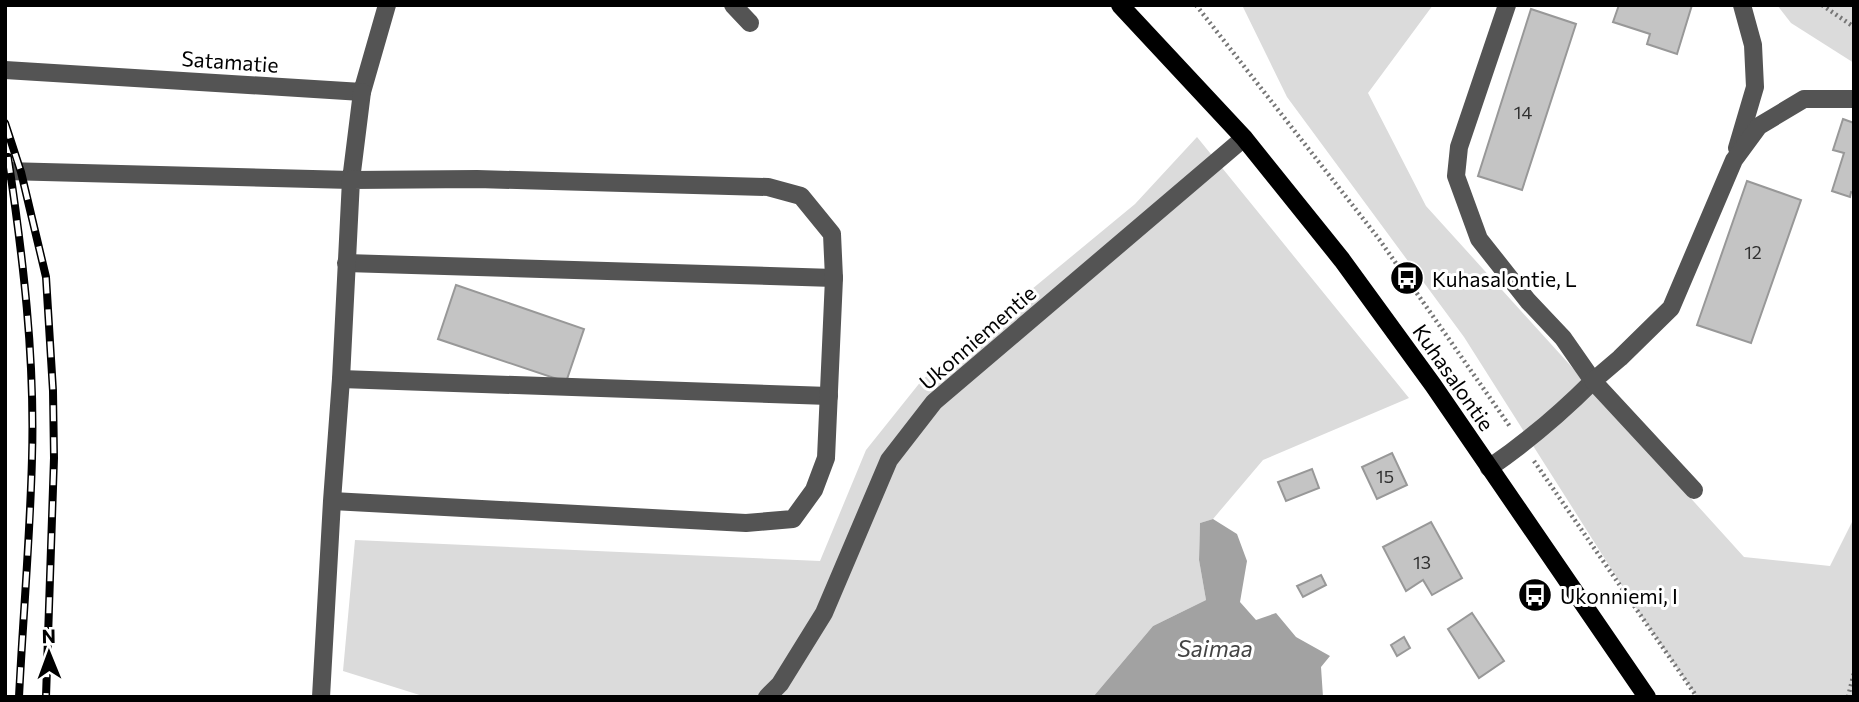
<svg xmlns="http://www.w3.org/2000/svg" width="1859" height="702" viewBox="0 0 1859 702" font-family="Commissioner,sans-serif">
  <rect width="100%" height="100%" fill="#fff"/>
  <g fill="#dbdbdb">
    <path d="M1242,5H1433L1368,93L1426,206L1744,557L1830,566L1854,518V697H1697L1638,611L1464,337L1287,97Z"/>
    <path d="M1777,5H1854V63L1791,23Z"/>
    <path d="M1197,137L1409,398L1263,460L1213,519L1200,523L1199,560L1206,600L1153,626L1093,697H426L343,671L355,540L820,561L866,450L922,380L1135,204Z"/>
  </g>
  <path fill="#a2a2a2" d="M1213,519L1237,534L1247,561L1240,602L1256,620L1276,613L1296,637L1330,656L1321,667L1323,697H1093L1153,626L1206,600L1199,560L1200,523Z"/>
  <g fill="#c4c4c4" stroke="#989898" stroke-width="2">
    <path d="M1619,5H1692L1677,54L1647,44L1650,34L1613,22Z"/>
    <path d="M1531,9L1576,24L1522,190L1478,176Z"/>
    <path d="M1843,119L1854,123V193L1851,192L1850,197L1832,191L1844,153L1833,150Z"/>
    <path d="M1747,181L1801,200L1751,343L1697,325Z"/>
    <path d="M456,285L584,329L566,382L438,339Z"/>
    <path d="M1392,453L1407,485L1377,499L1362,467Z"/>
    <path d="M1312,469L1319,488L1286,501L1278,482Z"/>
    <path d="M1431,522L1462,578L1432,595L1423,580L1406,591L1383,547Z"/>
    <path d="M1321,575L1326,585L1303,597L1297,586Z"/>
    <path d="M1472,613L1504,661L1479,678L1448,629Z"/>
    <path d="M1404,637L1410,648L1397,656L1391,645Z"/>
  </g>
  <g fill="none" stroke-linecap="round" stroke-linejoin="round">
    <g stroke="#767676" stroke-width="4.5" stroke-dasharray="2 3.5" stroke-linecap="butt">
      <path d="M1196,5L1379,239L1511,428"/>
      <path d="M1822,5L1854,27"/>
      <path d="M1534,461L1697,697"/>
      <path d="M1848,697L1854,673"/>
    </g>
    <g stroke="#545454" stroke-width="18">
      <path d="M733,5L750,23"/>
      <path d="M5,70L362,92L387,5"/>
      <path d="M1737,148L1755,87L1753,45L1742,5"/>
      <path d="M5,171L351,180L362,92"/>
      <path d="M346,263L834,278"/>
      <path d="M341,379L829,396"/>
      <path d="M1489,468C1527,442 1561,413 1593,381L1563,338L1528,301L1479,239L1456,176L1459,147L1507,5"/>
      <path d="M1694,490L1593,381L1620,358L1671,308L1734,160L1759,126L1804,99H1854"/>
      <path d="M321,697L332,501L341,379L351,180L477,179L768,187L801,196L832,234L834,278L826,458L814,490L793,519L746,523L332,501"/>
      <path d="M767,697L780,684L824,613L889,460L934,402L1244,138"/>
    </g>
    <path stroke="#000" stroke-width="18" d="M1120,5L1244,138L1342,260L1433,385L1647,697"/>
    <g stroke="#000" stroke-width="8">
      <g id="rail">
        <path d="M5,123L21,172L46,277L53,391L54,458L46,697"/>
        <path d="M8,157C23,257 35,358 32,458C30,538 23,617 19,697"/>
      </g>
    </g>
    <use href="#rail" stroke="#fff" stroke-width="5" stroke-dasharray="16" stroke-linecap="butt"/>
  </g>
  <defs>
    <g id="bus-disc" transform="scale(1.75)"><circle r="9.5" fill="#000" stroke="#fff"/><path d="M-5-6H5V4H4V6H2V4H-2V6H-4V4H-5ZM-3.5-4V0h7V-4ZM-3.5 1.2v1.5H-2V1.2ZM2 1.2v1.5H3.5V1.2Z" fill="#fff"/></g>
  </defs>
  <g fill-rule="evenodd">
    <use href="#bus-disc" x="1407" y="278"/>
    <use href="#bus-disc" x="1535" y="595"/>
  </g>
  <g text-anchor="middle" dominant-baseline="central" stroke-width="6" stroke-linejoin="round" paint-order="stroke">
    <g font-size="18" fill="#313131">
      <text x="1523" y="112">14</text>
      <text x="1753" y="252">12</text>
      <text x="1385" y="476">15</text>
      <text x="1422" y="562">13</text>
    </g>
    <g font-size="21" fill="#000" stroke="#fff">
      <text transform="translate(230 61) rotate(4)">Satamatie</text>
      <text transform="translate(977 337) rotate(-41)">Ukonniementie</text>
      <text transform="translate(1454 377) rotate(55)">Kuhasalontie</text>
    </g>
    <g font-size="21" fill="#000" stroke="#fff" text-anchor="start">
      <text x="1432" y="278">Kuhasalontie, L</text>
      <text x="1560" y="595">Ukonniemi, I</text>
    </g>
    <g font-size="23" font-style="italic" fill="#434343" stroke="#fff">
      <text x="1215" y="648">Saimaa</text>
    </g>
  </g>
  <rect width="1859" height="702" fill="none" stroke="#000000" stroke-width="14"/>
  <g transform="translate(49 653) rotate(359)" stroke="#ffffff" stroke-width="5" paint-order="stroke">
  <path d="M0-5L12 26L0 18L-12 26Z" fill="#000000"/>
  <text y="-10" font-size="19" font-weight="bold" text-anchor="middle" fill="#000000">N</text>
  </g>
</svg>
